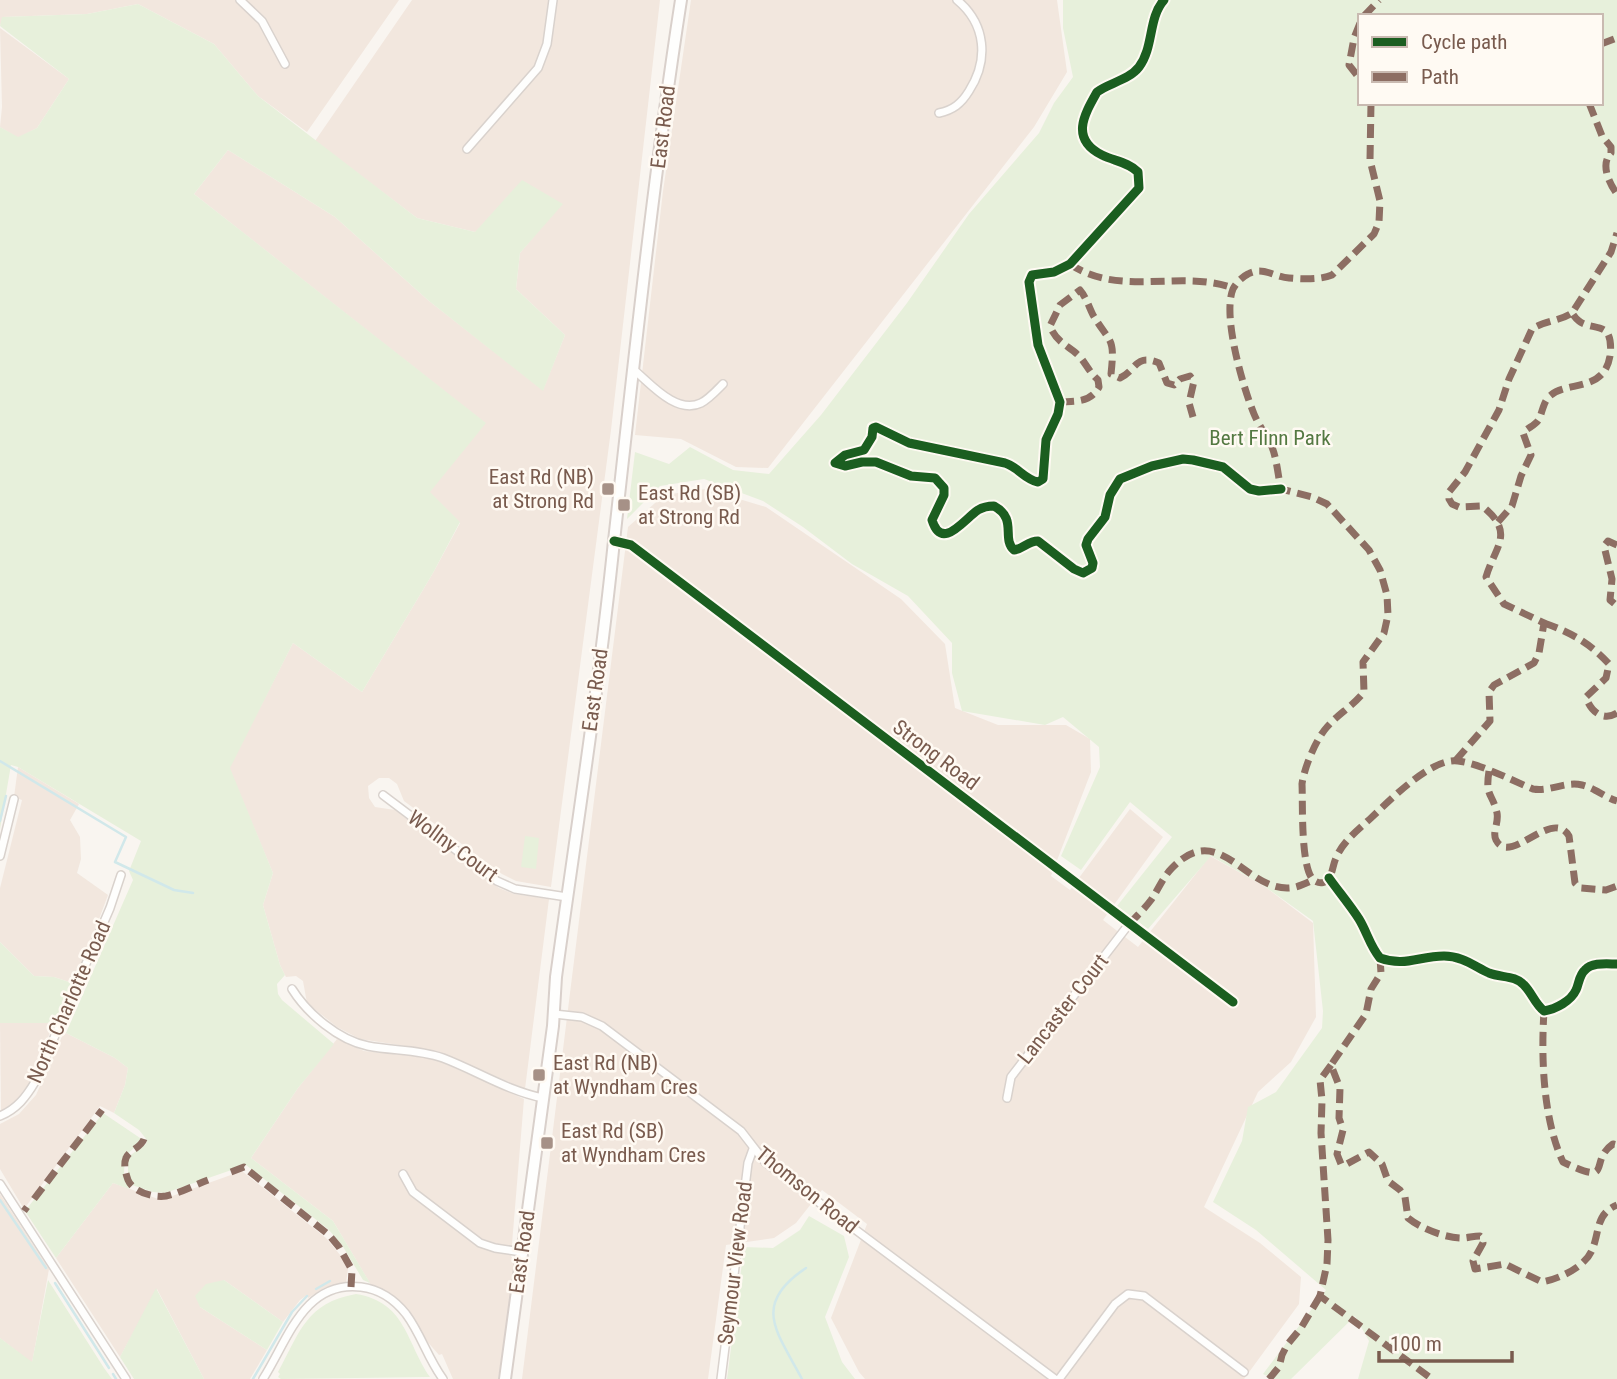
<svg xmlns="http://www.w3.org/2000/svg" width="1617" height="1379" viewBox="0 0 1617 1379" font-family="'Roboto Condensed',sans-serif">
  <rect width="100%" height="100%" fill="#f9f5f0"/>
  <g fill="#f2e7de">
    <path d="M0,0H399L307,132L258,96L214,44L138,4L87,14L3,17L0,26Z"/>
    <path d="M412,0H660L611,430L551,887L516,881L502,874L404,801L397,784L389,778H379L368,786L369,798L375,807L395,810L499,888L514,894L549,899L525,1089L437,1051L360,1039L337,1027L307,1003L303,981L296,976L286,977L280,965L263,905L273,873L229,768L293,643L362,692L433,573L460,523L429,492L485,423L194,194L228,150L335,217L429,301L543,390L565,335L516,289L520,253L562,203L475,232L417,218L315,141Z"/>
    <path d="M691,0H1057L1067,72L1034,127L768,468L736,467L681,439L635,435L663,191Z"/>
    <path d="M0,28L69,79L37,128L18,138L0,127L2,107Z"/>
    <path d="M706,489L766,507L901,599L945,644L955,708L998,725H1066L1090,739L1091,772L1051,876L1070,890L1130,809L1163,837L1103,920L1138,947L1210,856L1264,886L1313,923L1316,1017L1291,1062L1258,1092L1204,1207L1260,1243L1301,1277L1299,1304L1244,1379H865L859,1372L831,1318L867,1224L822,1190L796,1223L774,1238L726,1245L708,1379H522L628,527L664,495Z"/>
    <path d="M18,767L79,804L70,820L80,837L81,859L77,873L108,895L86,954L72,983L54,977L34,976L0,942V888L22,800L14,797Z"/>
    <path d="M27,1021L54,1023L27,1088L17,1100L1,1111L0,1023Z"/>
    <path d="M64,1032L115,1058L128,1068L125,1085L114,1113L100,1106L24,1209L0,1169V1124L19,1114L36,1095Z"/>
    <path d="M337,1039L364,1051L423,1057L441,1062L524,1099L511,1256L515,1263V1271L498,1379H453L442,1354L439,1355L425,1339L405,1306L388,1292L371,1285L333,1221L251,1158L298,1088Z"/>
    <path d="M242,1171L326,1238L341,1256L348,1269L346,1283L324,1288L308,1298L307,1295L300,1300L283,1322L224,1280L200,1307L267,1350L250,1379H204L157,1289L120,1357L56,1258L113,1183L161,1200Z"/>
    <path d="M0,1194L49,1269L32,1363L0,1338Z"/>
  </g>
  <g fill="#e7f0db" fill-rule="evenodd">
    <path d="M1063,0H1617V1379H1358L1369,1341L1355,1316L1291,1379H1273L1263,1374L1326,1290L1256,1230L1213,1202L1242,1141L1248,1107L1276,1092L1322,1028L1323,1011L1313,921L1264,886L1211,856L1148,929L1117,906L1172,837L1130,802L1081,870L1061,856L1100,767L1099,747L1063,717L1045,725L962,711L952,673V643L908,596L852,564L803,527L763,501L704,479L660,486L627,519L635,452L669,464L690,447L733,470L769,474L821,415L907,303L969,214L1039,133L1054,103L1073,77L1063,28ZM1360,16H1601V103H1360Z"/>
    <path d="M138,4L214,44L258,96L417,218L475,232L522,180L563,204L520,253L516,289L565,335L543,391L429,301L335,217L228,150L194,194L486,423L430,492L460,522L433,573L362,692L293,643L230,768L273,873L263,905L280,965L285,975L277,984L278,994L282,1000L334,1044L298,1088L251,1158L333,1221L370,1283L363,1280L342,1245L328,1229L246,1165L165,1193L153,1192L132,1185L128,1173V1157L146,1144L147,1140L139,1130L114,1113L125,1085L128,1068L115,1058L66,1033L133,880L129,871L141,841L18,767L11,765L0,829V127L18,137L37,128L69,79L0,26L2,17L87,14Z"/>
    <path d="M525,836L539,838L536,869L521,867Z"/>
    <path d="M0,942L34,976L54,977L72,983L54,1023H0Z"/>
    <path d="M103,1113L143,1140L125,1156L124,1173L129,1189L113,1183L56,1258L25,1211Z"/>
    <path d="M809,1216L844,1236L849,1257L825,1317L842,1362L855,1379H727L744,1247L773,1248L800,1230Z"/>
    <path d="M48,1280L104,1368L112,1379H0V1338L32,1362Z"/>
    <path d="M224,1280L283,1322L267,1350L200,1307L195,1296L206,1284Z"/>
    <path d="M156,1288L204,1379H134L120,1357Z"/>
    <path d="M356,1294C406,1302 406,1342 430,1377L281,1379L278,1377L280,1374L278,1372C300,1332 306,1303 356,1294Z"/>
  </g>
  <g fill="none" stroke-linecap="round" stroke-linejoin="round">
    <g stroke="#d1e8ea" stroke-width="2.5">
      <path d="M0,761L126,837L115,862L174,890L193,893"/>
      <path d="M0,821L6,796"/>
      <path d="M0,1200L46,1268"/>
      <path d="M55,1283L109,1368"/>
      <path d="M316,1289L330,1281"/>
      <path d="M113,1374L116,1379"/>
      <path d="M253,1379L292,1312L307,1296"/>
      <path d="M802,1379C778,1333 750,1305 806,1268"/>
    </g>
    <g stroke="#d9d2cd" stroke-width="10">
      <g id="minor">
        <path d="M240,0L262,21L285,64"/>
        <path d="M939,113C953,110 961,104 969,91C989,60 986,24 957,0"/>
        <path d="M467,149L538,68L547,44L553,0"/>
        <path d="M633,369C650,383 676,415 701,403C709,399 717,390 723,384"/>
        <path d="M614,541L631,545L1233,1002"/>
        <path d="M383,795L497,881L515,889L567,897"/>
        <path d="M0,856L14,799"/>
        <path d="M292,989C307,1013 338,1040 368,1046C393,1051 418,1049 443,1058C477,1071 508,1091 543,1098"/>
        <path d="M554,1014L582,1017L602,1026L741,1131L765,1162L1055,1379"/>
        <path d="M1007,1098L1011,1077L1129,924"/>
        <path d="M0,1116C17,1109 26,1097 35,1082L110,908L121,875"/>
        <path d="M403,1174L413,1192L480,1243L495,1248L522,1252"/>
        <path d="M0,1184L126,1379"/>
        <path d="M263,1379C288,1340 304,1280 361,1287C379,1289 395,1300 406,1314C421,1334 428,1359 443,1379"/>
        <path d="M721,1379L748,1163L753,1149"/>
        <path d="M1059,1379L1115,1304L1128,1294L1144,1296L1244,1372"/>
      </g>
    </g>
    <g stroke="#d9d0cb" stroke-width="14">
      <path id="secondary" d="M505,1379L553,1026L556,977C576,832 599,687 614,541C634,361 653,180 681,0"/>
    </g>
    <use href="#minor" stroke="#fefefd" stroke-width="7"/>
    <use href="#secondary" stroke="#fefefd" stroke-width="10"/>
    <g stroke="#8d6e63" stroke-width="7" stroke-dasharray="14 7" stroke-linecap="butt">
      <path d="M1364,16L1379,0"/>
      <path d="M1360,23L1354,38L1349,65L1360,79"/>
      <path d="M1601,44L1617,38"/>
      <path d="M1371,103L1370,160L1380,201L1379,222L1374,234L1332,275C1320,280 1302,279 1289,278C1274,277 1263,266 1248,274C1242,277 1236,283 1233,289C1222,316 1243,387 1254,414C1259,426 1267,436 1272,447C1277,460 1278,476 1281,489L1312,497L1327,504L1369,550L1380,570L1387,595L1388,615L1384,633L1363,662L1364,692C1353,706 1338,714 1327,727C1316,739 1304,768 1302,784C1303,802 1300,873 1315,881C1320,884 1326,883 1329,878C1333,872 1333,864 1336,858C1343,841 1358,830 1371,818C1389,801 1432,757 1458,761C1481,764 1511,780 1533,789C1550,792 1565,781 1582,785C1595,788 1604,797 1617,801"/>
      <path d="M1589,103L1602,136L1611,147V153C1600,164 1609,183 1617,194"/>
      <path d="M1070,264C1120,298 1180,269 1233,288"/>
      <path d="M1060,402C1076,401 1090,403 1099,387L1098,380C1091,374 1087,366 1081,358C1070,346 1056,343 1050,326L1060,305L1080,290C1086,297 1089,307 1093,315C1111,345 1115,336 1111,374L1120,378C1137,370 1135,353 1159,363L1167,383L1174,385L1180,379L1190,376L1194,381L1189,403L1193,417"/>
      <path d="M1498,522L1512,506L1521,476L1531,455L1523,433C1527,428 1536,425 1539,419C1543,411 1543,401 1551,395C1568,381 1604,392 1610,356C1611,349 1611,340 1608,334C1603,325 1587,328 1579,321C1576,319 1574,316 1572,313"/>
      <path d="M1617,545L1608,541L1604,546L1612,579L1610,600L1617,606"/>
      <path d="M1544,623C1570,632 1590,643 1609,664L1606,678L1586,697C1590,711 1603,722 1617,713"/>
      <path d="M1456,760L1490,721L1489,692L1494,685L1534,663L1539,653L1544,623L1504,604L1486,577C1495,546 1516,533 1482,506L1459,507L1452,504L1449,499V492L1465,472L1499,410L1509,379L1532,329C1544,321 1560,321 1572,313L1611,252L1617,233"/>
      <path d="M1489,771C1485,797 1492,792 1497,813C1499,823 1492,832 1496,840C1510,867 1552,807 1569,836L1575,883L1580,888L1606,890L1617,886"/>
      <path d="M1129,924C1137,916 1145,908 1151,900C1158,890 1163,877 1172,868C1218,820 1244,888 1287,888C1297,888 1304,884 1313,880"/>
      <path d="M1380,958L1381,973L1371,989L1366,1014L1331,1065L1340,1088L1339,1118L1343,1130L1337,1154L1341,1164L1345,1165L1369,1152L1382,1164L1388,1181L1400,1190L1405,1197L1408,1218C1420,1228 1445,1238 1462,1238C1468,1238 1473,1236 1480,1236L1482,1238L1483,1243L1473,1261L1475,1269L1505,1264L1542,1282C1559,1279 1585,1267 1592,1250C1600,1232 1595,1214 1617,1205"/>
      <path d="M1544,1011C1541,1058 1543,1119 1563,1162C1616,1187 1587,1162 1613,1144L1617,1145"/>
      <path d="M1331,1065L1320,1080L1322,1100L1321,1133L1328,1240L1327,1264L1320,1296L1432,1379"/>
      <path d="M144,1139C141,1148 129,1150 126,1158C123,1165 126,1174 128,1180C133,1192 154,1198 166,1196C180,1193 195,1185 208,1180"/>
      <path d="M231,1172L244,1167L329,1235L339,1247L352,1270L351,1287"/>
      <path d="M34,1199L102,1110"/>
      <path d="M24,1211L27,1207"/>
      <path d="M1269,1379L1279,1367L1282,1355L1287,1345L1301,1328L1320,1296"/>
    </g>
    <g stroke="#fffaf3" stroke-width="13">
      <g id="cycleway">
        <path d="M1164,0C1148,18 1154,47 1139,67C1129,80 1109,83 1097,92C1084,115 1070,139 1102,155C1114,161 1128,162 1138,172L1139,188L1070,264L1054,272L1032,275L1029,282L1038,345L1060,402L1058,414L1046,440L1043,479L1038,482C1024,479 1018,467 1005,463L909,443L876,427L873,428L872,437L864,450L845,455L835,463L845,466L862,462H876L911,476L935,478L944,488V495L932,520C942,552 964,519 978,510C983,507 988,506 994,506C1018,519 1001,538 1014,550C1023,549 1028,541 1038,541L1074,569L1083,573L1092,568L1093,563L1086,545L1088,539L1105,517L1110,495L1120,479L1152,466L1183,459L1193,460L1223,467L1250,489L1259,491L1281,489"/>
        <path d="M614,541L631,545L1233,1002"/>
        <path d="M1329,878C1339,892 1350,905 1359,919C1367,932 1370,946 1380,958C1405,967 1419,956 1444,956C1462,956 1474,966 1489,973C1501,978 1515,975 1524,985C1532,993 1535,1004 1544,1011C1556,1009 1571,1001 1576,990C1579,984 1579,975 1585,970C1592,962 1607,964 1617,964"/>
      </g>
    </g>
    <use href="#cycleway" stroke="#1b5e20" stroke-width="9"/>
  </g>
  <g fill="#a69187" stroke="#fffaf3" stroke-width="2.5">
    <rect x="601" y="482" width="14" height="14" rx="3.5"/>
    <rect x="617" y="498" width="14" height="14" rx="3.5"/>
    <rect x="532" y="1068" width="14" height="14" rx="3.5"/>
    <rect x="540" y="1136" width="14" height="14" rx="3.5"/>
  </g>
  <g text-anchor="middle" dominant-baseline="central" stroke-width="5" stroke-linejoin="round" paint-order="stroke">
    <g font-size="21" fill="#795b4e" stroke="#fffaf3">
      <text transform="translate(663 127) rotate(-83)">East Road</text>
      <text transform="translate(595 690) rotate(-82)">East Road</text>
      <text transform="translate(936 755) rotate(37)">Strong Road</text>
      <text transform="translate(453 846) rotate(36)">Wollny Court</text>
      <text transform="translate(69 1002) rotate(-66)">North Charlotte Road</text>
      <text transform="translate(1063 1009) rotate(-52)">Lancaster Court</text>
      <text transform="translate(807 1190) rotate(39)">Thomson Road</text>
      <text transform="translate(522 1252) rotate(-82)">East Road</text>
      <text transform="translate(735 1263) rotate(-83)">Seymour View Road</text>
    </g>
    <g font-size="21" fill="#547942" stroke="#fffaf3">
      <text x="1270" y="438">Bert Flinn Park</text>
    </g>
    <g font-size="21" fill="#795b4e" stroke="#fffaf3" text-anchor="start">
      <text x="594" y="477" text-anchor="end">East Rd (NB)<tspan x="594" dy="24">at Strong Rd</tspan></text>
      <text x="638" y="493">East Rd (SB)<tspan x="638" dy="24">at Strong Rd</tspan></text>
      <text x="553" y="1063">East Rd (NB)<tspan x="553" dy="24">at Wyndham Cres</tspan></text>
      <text x="561" y="1131">East Rd (SB)<tspan x="561" dy="24">at Wyndham Cres</tspan></text>
    </g>
  </g>
  <rect x="1358" y="14" width="245" height="91" fill="#fffaf3" stroke="#c9bab1" stroke-width="2"/>
  <rect x="1372" y="37" width="35" height="10" fill="#1b5e20" stroke="#c9bab1" stroke-width="2"/>
  <text x="1421" y="49" font-size="21" fill="#795b4e">Cycle path</text>
  <rect x="1372" y="72" width="35" height="10" fill="#8d6e63" stroke="#c9bab1" stroke-width="2"/>
  <text x="1421" y="84" font-size="21" fill="#795b4e">Path</text>
  <path d="M1379 1351v10h133v-10" fill="none" stroke="#795b4e" stroke-width="3.5"/>
  <text x="1390" y="1351" font-size="21" fill="#795b4e" stroke="#fffaf3" stroke-width="5" paint-order="stroke">100 m</text>
</svg>
